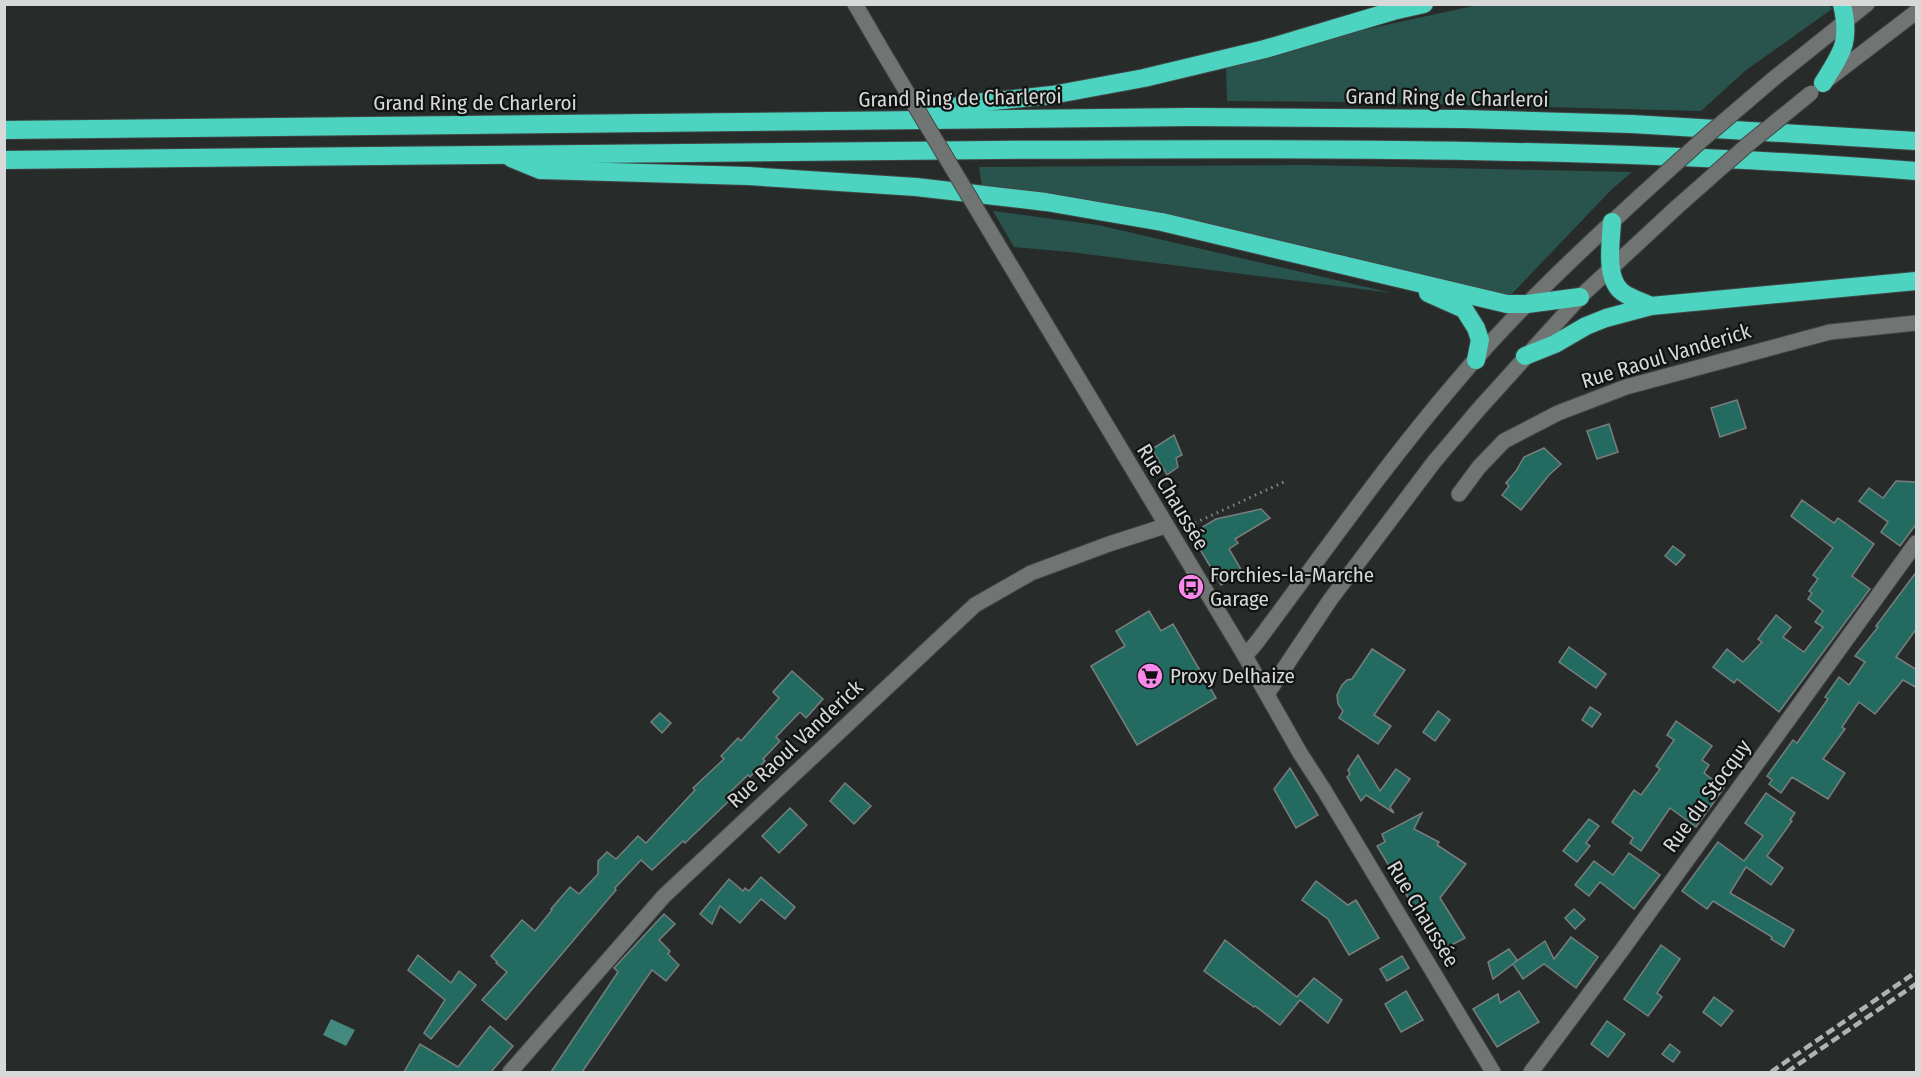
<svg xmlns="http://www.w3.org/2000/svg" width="1921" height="1077" viewBox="0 0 1921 1077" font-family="'Fira Sans Condensed',sans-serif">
  <rect width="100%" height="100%" fill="#272b2a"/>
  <g fill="#28544d">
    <path d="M1828,4L1832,9L1745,71L1701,111L1347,102L1227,101L1226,66L1339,35L1478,5Z"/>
    <path d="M1307,165L1632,172L1611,190L1508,298L1348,256L1166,214L982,186L979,167Z"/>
    <path d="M993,211L1098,225L1392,293L1070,252L1014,247Z"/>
  </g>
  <path fill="#44897e" d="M331,1019L355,1030L346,1046L323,1035Z"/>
  <g fill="#236b61" stroke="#797e7d" stroke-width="1.5">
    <path d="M1737,400L1746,428L1720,437L1711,408Z"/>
    <path d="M1609,424L1618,452L1597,459L1587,431Z"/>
    <path d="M1174,435L1182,455L1176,458L1178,467L1167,475L1152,449Z"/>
    <path d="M1544,448L1561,464L1549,475L1521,510L1502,495L1509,486L1506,483L1516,471L1524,457Z"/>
    <path d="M1896,481L1917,482V523L1900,546L1881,532L1888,522L1859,501L1869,488L1883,498Z"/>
    <path d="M1802,500L1834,523L1838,518L1874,544L1852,576L1870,589L1779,712L1737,679L1734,683L1713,667L1727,649L1743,662L1762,642L1758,639L1776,615L1791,627L1783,637L1804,652L1823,627L1815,622L1823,611L1808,599L1812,593L1809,591L1818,579L1813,575L1833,548L1791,516Z"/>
    <path d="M1261,509L1270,518L1235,539L1238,543L1229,549L1242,571L1221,585L1191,534L1216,519Z"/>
    <path d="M1673,546L1685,555L1676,565L1665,556Z"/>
    <path d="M1917,571V628L1896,657L1917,670V688L1903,680L1875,714L1859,702L1842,727L1845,729L1823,759L1845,773L1828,799L1792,777L1781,793L1769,784L1772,780L1767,776L1793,740L1797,743L1828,699L1825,697L1839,677L1849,685L1865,662L1855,656L1878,627L1876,626Z"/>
    <path d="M1149,611L1161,631L1173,624L1216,698L1137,745L1091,666L1125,646L1116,631Z"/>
    <path d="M1569,647L1606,674L1596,688L1559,662Z"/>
    <path d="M1372,649L1405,670L1374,715L1391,726L1378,744L1339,718L1343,711L1338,704L1337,695L1342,685L1347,680L1352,679Z"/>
    <path d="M792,671L823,699L806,718L800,712L776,737L780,741L763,759L765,761L750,777L748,775L725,797L729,801L685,843L683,841L652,870L641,860L615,888L616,890L506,1020L482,1000L507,972L496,963L497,962L491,956L522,920L535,931L552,910L551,909L570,887L579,894L598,874V861L607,852L616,859L638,836L646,843L695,790L693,788L724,759L721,756L738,738L741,741L779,698L773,692Z"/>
    <path d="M1590,707L1601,714L1592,727L1582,720Z"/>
    <path d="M1438,711L1450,720L1435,741L1423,732Z"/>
    <path d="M660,713L671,723L662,733L651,722Z"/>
    <path d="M1676,721L1712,746L1702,760L1709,765L1704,773L1724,788L1696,827L1670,808L1641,851L1630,843L1633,838L1612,822L1634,790L1641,795L1660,769L1656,766L1674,740L1667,735Z"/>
    <path d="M1358,755L1380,791L1396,769L1410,779L1390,807L1394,813L1366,795L1361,801L1347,777L1350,774L1348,770Z"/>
    <path d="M1290,768L1318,815L1296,828L1274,789Z"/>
    <path d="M845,783L871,806L854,824L830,801Z"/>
    <path d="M1766,793L1795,813L1790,820L1792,821L1767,856L1783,868L1771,885L1746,867L1730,893L1794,930L1784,947L1771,939L1772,937L1713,901L1707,909L1682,891L1718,842L1744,861L1763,836L1745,823Z"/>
    <path d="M790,808L807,825L779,853L762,836Z"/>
    <path d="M1422,813L1414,829L1439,842L1437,845L1466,864L1440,898L1465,938L1444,949H1439L1377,846L1385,842L1382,834Z"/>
    <path d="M1589,819L1599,826L1586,843L1590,846L1577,862L1563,851Z"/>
    <path d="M1629,853L1660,875L1634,909L1600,882L1589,896L1575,885L1594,861L1613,875Z"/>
    <path d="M761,877L795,907L785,919L761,899L740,923L720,906L712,924L700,914L729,879L743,891L745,888L749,891Z"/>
    <path d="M1316,881L1348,905L1356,900L1379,938L1349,955L1328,919L1302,900Z"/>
    <path d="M1574,909L1585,919L1575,929L1565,918Z"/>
    <path d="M664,914L675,924L659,940L670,951L668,954L679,965L666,981L652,970L582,1072H551L618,972L614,968Z"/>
    <path d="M1571,937L1598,957L1576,988L1544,964L1523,979L1513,964L1493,979L1488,962L1509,949L1517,960L1514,963L1545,941L1554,959Z"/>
    <path d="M1225,940L1297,997L1314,978L1342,1000L1328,1023L1300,1000L1280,1025L1255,1006L1254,1007L1204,971Z"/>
    <path d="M1661,945L1680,959L1657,993L1662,997L1648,1016L1624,999Z"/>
    <path d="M418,955L451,983L459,971L476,985L431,1039L424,1033L445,1000L408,970Z"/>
    <path d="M1402,956L1409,968L1387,981L1380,969Z"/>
    <path d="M1406,991L1423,1020L1401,1032L1385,1004Z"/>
    <path d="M1519,991L1539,1022L1497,1047L1473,1009L1498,994L1500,1003Z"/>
    <path d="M1714,997L1733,1011L1721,1026L1703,1012Z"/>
    <path d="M1607,1021L1625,1034L1608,1057L1591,1044Z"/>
    <path d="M490,1026L513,1046L491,1072H404L420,1044L458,1067Z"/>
    <path d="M1670,1044L1680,1052L1673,1062L1662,1054Z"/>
  </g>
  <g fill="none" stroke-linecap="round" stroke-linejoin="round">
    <g stroke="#434646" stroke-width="17">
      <g id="minor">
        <path d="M1459,494L1479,467L1504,441L1558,413L1626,387L1830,332L1916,323"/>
        <path d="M510,1072L664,896L975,605L1031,573L1109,544L1165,526"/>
        <path d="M1531,1072L1622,950L1916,543"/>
      </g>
    </g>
    <g stroke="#434646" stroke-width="17">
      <g id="secondary">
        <path d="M855,4L880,47"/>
        <path d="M1772,80L1867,4"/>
        <path d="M1827,80L1916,12"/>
        <path d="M988,228L1245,656L1300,753L1324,790L1493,1072"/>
        <path d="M1245,656L1257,642C1322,555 1385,465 1456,382C1511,316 1575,256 1638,198"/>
        <path d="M1267,694L1330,600L1434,462L1478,410L1580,297L1677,207"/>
      </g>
    </g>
    <g stroke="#434646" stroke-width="20">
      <g id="motorway">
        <path d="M1823,83C1842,52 1851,43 1842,4"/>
        <path d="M926,115L966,104L1052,95L1144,78L1265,49L1393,11L1424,4"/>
        <path d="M4,130L1190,117L1463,119L1632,124L1916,141"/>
        <path d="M511,158L540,170L748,176L916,187L1046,202L1162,222L1507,304H1527L1580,297"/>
        <path d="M4,160C334,157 664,152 994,150C1302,148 1610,147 1916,171"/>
        <path d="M1612,222C1611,241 1605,277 1621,291C1627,297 1643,302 1651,306"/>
        <path d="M1428,293L1464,309L1476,328L1480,340L1476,360"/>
        <path d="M1525,356L1555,344L1586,326L1606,318L1651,306L1916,281"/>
      </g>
    </g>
    <path stroke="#848786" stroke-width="3" stroke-dasharray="1.5 4.5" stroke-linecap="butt" d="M1184,528L1286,481"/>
    <use href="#minor" stroke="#707574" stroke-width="15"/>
    <use href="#secondary" stroke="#707574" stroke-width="15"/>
    <use href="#motorway" stroke="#4cd4c1" stroke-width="18"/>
    <g stroke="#afb2b1" stroke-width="4.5" stroke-dasharray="9 4.5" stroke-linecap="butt">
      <path d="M1771,1072L1916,972"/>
      <path d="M1787,1072L1916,984"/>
    </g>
    <g stroke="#434646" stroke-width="17" stroke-linecap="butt">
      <g id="secondary-bridge">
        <path d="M880,47L988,228"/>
        <path d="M1638,198L1703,139L1772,80"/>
        <path d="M1677,207L1746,146L1811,93"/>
      </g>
    </g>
    <use href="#secondary-bridge" stroke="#707574" stroke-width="15"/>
  </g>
  <defs>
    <g id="bus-disc" transform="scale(1.35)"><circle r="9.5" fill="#f888ea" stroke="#111312"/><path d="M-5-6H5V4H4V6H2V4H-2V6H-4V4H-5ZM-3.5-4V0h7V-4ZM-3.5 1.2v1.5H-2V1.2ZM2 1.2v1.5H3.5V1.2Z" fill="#111"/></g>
    <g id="supermarket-disc" transform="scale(1.35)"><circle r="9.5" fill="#f888ea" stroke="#111312"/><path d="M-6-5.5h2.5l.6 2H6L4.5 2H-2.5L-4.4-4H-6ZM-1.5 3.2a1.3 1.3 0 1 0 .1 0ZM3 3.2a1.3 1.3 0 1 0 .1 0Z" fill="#111"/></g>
  </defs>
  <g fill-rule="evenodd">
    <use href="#bus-disc" x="1191" y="587"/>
    <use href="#supermarket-disc" x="1150" y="676"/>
  </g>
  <g text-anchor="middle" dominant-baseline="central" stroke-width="4.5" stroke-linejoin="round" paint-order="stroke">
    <g font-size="21" fill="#d6d9d8" stroke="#111312">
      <text transform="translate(960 98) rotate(-1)">Grand Ring de Charleroi</text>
      <text transform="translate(1447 98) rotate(1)">Grand Ring de Charleroi</text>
      <text x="475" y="103">Grand Ring de Charleroi</text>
      <text transform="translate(1666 356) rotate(-17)">Rue Raoul Vanderick</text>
      <text transform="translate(1173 497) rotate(59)">Rue Chaussée</text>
      <text transform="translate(795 744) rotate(-43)">Rue Raoul Vanderick</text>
      <text transform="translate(1707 796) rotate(-54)">Rue du Stocquy</text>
      <text transform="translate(1423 914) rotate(59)">Rue Chaussée</text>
    </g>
    <g font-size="21" fill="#d6d9d8" stroke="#111312" text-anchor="start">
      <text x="1210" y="575">Forchies-la-Marche<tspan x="1210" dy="24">Garage</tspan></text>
      <text x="1170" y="676">Proxy Delhaize</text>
    </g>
  </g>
  <rect width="1921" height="1077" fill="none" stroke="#d6d9d8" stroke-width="12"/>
</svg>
